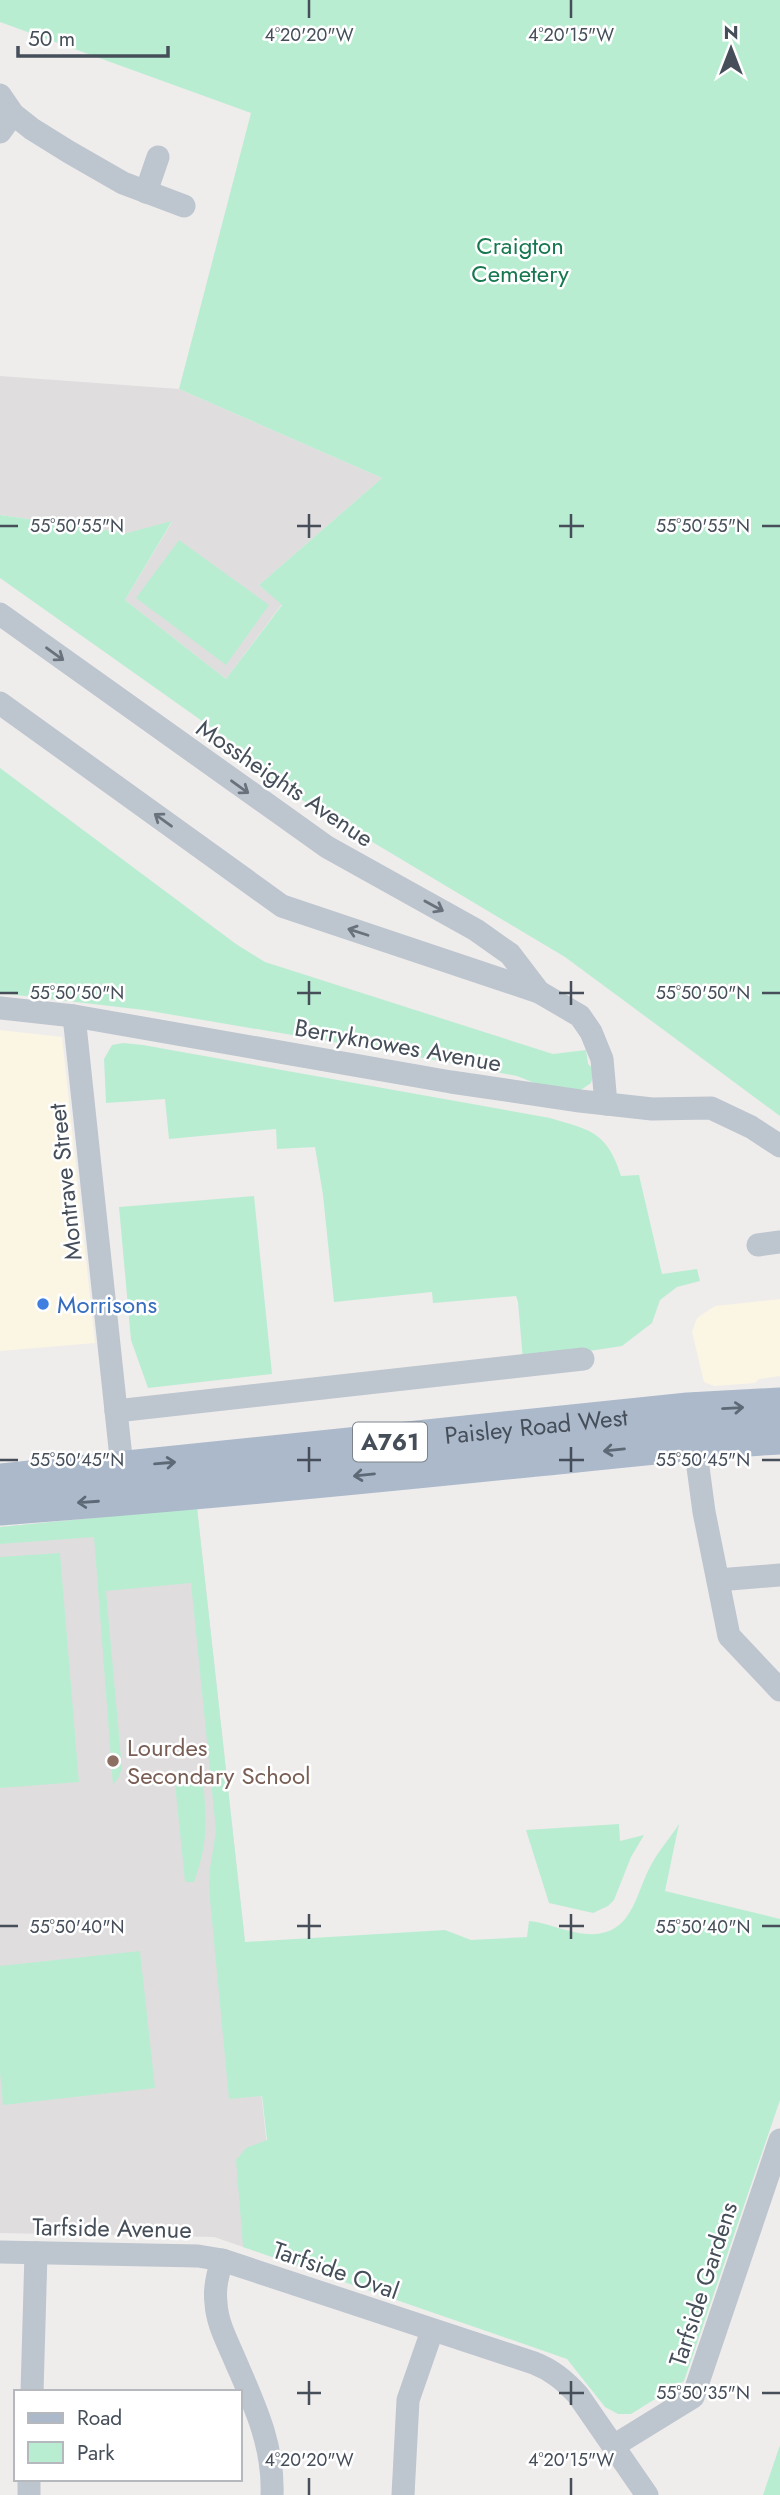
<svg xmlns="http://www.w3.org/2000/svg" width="780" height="2495" viewBox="0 0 780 2495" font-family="Jost,sans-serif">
  <rect width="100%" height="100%" fill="#efecec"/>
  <g fill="#fbf6e3">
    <path d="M0,1030L62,1037L95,1343L0,1351Z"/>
    <path d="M780,1299V1376L759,1379L755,1383L714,1386L704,1382L692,1332L697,1318L715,1306Z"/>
  </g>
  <g fill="#e0ddde">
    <path d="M0,376L179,389L382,478L259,585L282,604L226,679L125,600L172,522L127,533L0,515Z"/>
    <path d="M197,1508L245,1942L279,2259L214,2237L0,2233V1527Z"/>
  </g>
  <g fill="#b9edd2">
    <path d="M0,0H780V1116L565,957L230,757L236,745L0,578V515L127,533L172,521L125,600L226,679L282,605L259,585L382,478L179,389L251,113L0,22Z"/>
    <path d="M179,540L269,605L226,665L136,598Z"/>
    <path d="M0,768L236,944L265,962L553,1054L586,1050L588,1064L595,1070L591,1083L578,1092L547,1088L517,1076L398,1053L144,1010L0,993Z"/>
    <path d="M123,1043L143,1045L550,1118C591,1130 607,1132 621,1176L639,1175L662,1274L697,1269L700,1281L677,1287L660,1300L652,1323L622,1346L523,1361L518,1302L516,1296L433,1303L432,1292L334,1302L323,1195L315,1147L277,1149L276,1129L169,1139L165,1099L106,1103L104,1059L112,1045Z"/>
    <path d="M254,1196L272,1374L148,1388L131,1340L119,1207Z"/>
    <path d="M197,1508L245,1942L445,1930L471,1940L527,1937L529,1921C549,1923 568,1933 587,1934C633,1937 635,1894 651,1865C659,1850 670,1838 679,1824L665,1891L780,1919V2100L684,2381L631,2414H618L605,2407L567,2359L243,2247L236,2160L246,2148L267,2140L262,2096L229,2099L209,1889L210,1868L216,1831L191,1583L106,1591L122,1768L119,1777L113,1785L94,1537L0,1544V1527Z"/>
    <path d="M60,1553L79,1782L0,1788V1557Z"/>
    <path d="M203,1781C207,1822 208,1843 194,1882H185L175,1784Z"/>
    <path d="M619,1824L620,1841L644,1835L631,1857L614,1900L608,1906L593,1913L549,1903L526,1830Z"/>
    <path d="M140,1951L155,2088L3,2105L0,2073V1966Z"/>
    <path d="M780,2445V2495H763Z"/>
  </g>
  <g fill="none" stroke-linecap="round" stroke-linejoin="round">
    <g stroke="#bdc5ce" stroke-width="23">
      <path d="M0,95L13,114L32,129L69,152L123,183L184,206"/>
      <path d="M0,132L13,114"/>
      <path d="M146,192L158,157"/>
      <path d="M0,614L327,847L476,930L510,954L539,992"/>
      <path d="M0,703L282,906L539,992L580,1016L591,1032L602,1059L606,1104"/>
      <path d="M0,1008L74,1016L451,1082L580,1101L652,1109L711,1108L751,1127L780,1146"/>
      <path d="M74,1016L122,1467"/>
      <path d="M758,1245L780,1242"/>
      <path d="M116,1411L583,1359"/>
      <path d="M693,1430L704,1512L729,1636L780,1690"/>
      <path d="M718,1580L780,1575"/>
      <path d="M0,2252L198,2256L222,2260L534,2363C552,2370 564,2380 578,2395L647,2495"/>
      <path d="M222,2260C218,2274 214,2288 216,2303C217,2323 227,2341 235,2360C254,2404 274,2445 272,2495"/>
      <path d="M32,2392L36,2253"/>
      <path d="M615,2445L693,2397L780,2140"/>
      <path d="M29,2495V2479"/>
      <path d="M403,2495L408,2400L432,2331"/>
    </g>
    <g stroke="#abb9cb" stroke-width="35">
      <path id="s1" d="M0,1481L688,1410L780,1405"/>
      <path d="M0,1508C176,1495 352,1478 527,1460C612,1452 695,1441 780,1437"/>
    </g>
  </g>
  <defs><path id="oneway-shaft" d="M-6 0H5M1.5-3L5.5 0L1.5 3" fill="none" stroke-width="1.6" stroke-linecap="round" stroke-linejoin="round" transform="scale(1.75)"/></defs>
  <g stroke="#69727c">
    <use href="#oneway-shaft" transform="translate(55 654) rotate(36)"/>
    <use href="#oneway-shaft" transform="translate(240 787) rotate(36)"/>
    <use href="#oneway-shaft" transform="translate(163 820) rotate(-144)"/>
    <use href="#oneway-shaft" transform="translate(434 906) rotate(29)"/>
    <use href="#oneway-shaft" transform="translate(358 932) rotate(-162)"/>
  </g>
  <g stroke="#5e6976">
    <use href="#oneway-shaft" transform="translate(733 1408) rotate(-3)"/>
    <use href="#oneway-shaft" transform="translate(614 1450) rotate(174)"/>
    <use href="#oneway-shaft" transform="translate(165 1463) rotate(-5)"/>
    <use href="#oneway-shaft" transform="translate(364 1475) rotate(174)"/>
    <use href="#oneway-shaft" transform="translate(88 1502) rotate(176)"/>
  </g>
  <path fill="none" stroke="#454e59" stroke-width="2.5" d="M309,0V18M571,0V18M309,514V538M571,514V538M0,526H18M297,526H321M559,526H584M762,526H780M309,981V1005M571,981V1005M0,993H18M297,993H321M559,993H584M762,993H780M309,1447V1472M571,1447V1472M0,1460H18M297,1460H321M559,1460H584M762,1460H780M309,1914V1939M571,1914V1939M0,1926H18M297,1926H321M559,1926H584M762,1926H780M309,2381V2405M571,2381V2405M297,2393H321M559,2393H584M762,2393H780M309,2478V2495M571,2478V2495"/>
  <circle fill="#3f7fe0" stroke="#fff" stroke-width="2.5" cx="43" cy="1304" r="7"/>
  <circle fill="#8d6e63" stroke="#fff" stroke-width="2.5" cx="113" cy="1761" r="7"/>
  <g text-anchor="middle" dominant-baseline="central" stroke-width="5" stroke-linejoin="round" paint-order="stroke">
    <rect fill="#fff" stroke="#7d838b" stroke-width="2" x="353" y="1422.5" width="74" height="39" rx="5"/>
    <g font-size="23" font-weight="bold" fill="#454e59">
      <text x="390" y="1442">A761</text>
    </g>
    <g font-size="24" fill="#177850" stroke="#fff">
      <text x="520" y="245">Craigton<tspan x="520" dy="28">Cemetery</tspan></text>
    </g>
    <g font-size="24" fill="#454e59" stroke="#fff">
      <text transform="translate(285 783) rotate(34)">Mossheights Avenue</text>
      <text transform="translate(398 1045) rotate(10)">Berryknowes Avenue</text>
      <text transform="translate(65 1182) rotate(-96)">Montrave Street</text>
      <text stroke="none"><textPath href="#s1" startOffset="539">Paisley Road West</textPath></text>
      <text transform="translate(112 2228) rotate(1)">Tarfside Avenue</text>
      <text transform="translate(336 2270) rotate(19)">Tarfside Oval</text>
      <text transform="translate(703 2284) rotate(-72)">Tarfside Gardens</text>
    </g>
    <g font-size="24" fill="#366cbe" stroke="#fff" text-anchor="start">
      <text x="57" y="1304">Morrisons</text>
    </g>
    <g font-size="24" fill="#785e54" stroke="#fff" text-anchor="start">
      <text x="127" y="1747">Lourdes<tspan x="127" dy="28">Secondary School</tspan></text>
    </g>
  </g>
  <g font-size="18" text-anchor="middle" fill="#454e59" stroke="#fff" stroke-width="5" stroke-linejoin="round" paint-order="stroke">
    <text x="309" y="41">4°20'20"W</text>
    <text x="571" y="41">4°20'15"W</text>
    <text x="77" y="532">55°50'55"N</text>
    <text x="703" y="532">55°50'55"N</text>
    <text x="77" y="999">55°50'50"N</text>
    <text x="703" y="999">55°50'50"N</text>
    <text x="77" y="1466">55°50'45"N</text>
    <text x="703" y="1466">55°50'45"N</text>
    <text x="77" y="1933">55°50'40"N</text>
    <text x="703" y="1933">55°50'40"N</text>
    <text x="703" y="2399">55°50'35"N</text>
    <text x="309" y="2466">4°20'20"W</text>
    <text x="571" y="2466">4°20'15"W</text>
  </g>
  <rect x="14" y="2390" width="228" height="91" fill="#ffffff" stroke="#b5b8bd" stroke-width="2"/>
  <rect x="28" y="2413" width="35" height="10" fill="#abb9cb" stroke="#b5b8bd" stroke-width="2"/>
  <text x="77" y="2425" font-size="21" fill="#454e59">Road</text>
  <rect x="28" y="2442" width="35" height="21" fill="#b9edd2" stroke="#b5b8bd" stroke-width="2"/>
  <text x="77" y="2460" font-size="21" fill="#454e59">Park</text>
  <g transform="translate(731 49)" stroke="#ffffff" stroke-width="5" paint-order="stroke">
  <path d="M0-5L12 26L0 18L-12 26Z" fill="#454e59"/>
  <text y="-10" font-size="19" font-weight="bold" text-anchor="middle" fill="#454e59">N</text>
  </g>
  <path d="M18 46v10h150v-10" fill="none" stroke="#454e59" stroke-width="3.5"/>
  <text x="28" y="46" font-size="21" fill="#454e59" stroke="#ffffff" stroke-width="5" paint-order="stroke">50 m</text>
</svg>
